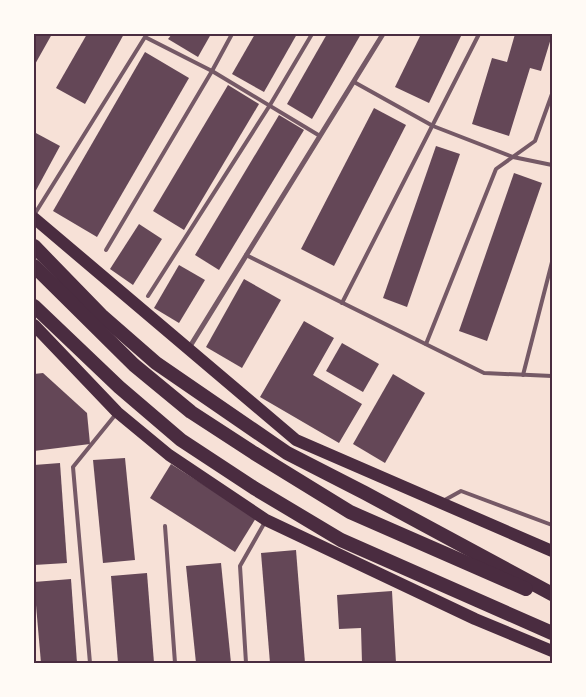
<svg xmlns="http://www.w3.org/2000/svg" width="586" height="697" viewBox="0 0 586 697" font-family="Commissioner,sans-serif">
  <rect width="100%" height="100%" fill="#f7e1d7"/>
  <g fill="#644757">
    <path d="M34,34H52L34,66Z"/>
    <path d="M87,34H124L85,104L56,88Z"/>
    <path d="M172,34H211L198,57L168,39Z"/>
    <path d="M255,34H297L264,92L232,74Z"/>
    <path d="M327,34H361L312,119L287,104Z"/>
    <path d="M421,34H462L429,103L395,87Z"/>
    <path d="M515,34H552V35L541,71L530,68L509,136L472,124L492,58L507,62Z"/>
    <path d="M145,52L189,78L97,237L53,211Z"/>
    <path d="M228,85L259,104L184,230L153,211Z"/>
    <path d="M374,108L406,125L334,266L301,249Z"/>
    <path d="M279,115L304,130L219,270L195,255Z"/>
    <path d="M34,132L60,146L34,194Z"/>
    <path d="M436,146L460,154L407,307L383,298Z"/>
    <path d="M514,173L542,183L487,341L459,331Z"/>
    <path d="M139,224L162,239L133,285L110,269Z"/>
    <path d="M179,265L205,280L179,323L154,308Z"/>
    <path d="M244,279L281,300L242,368L206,347Z"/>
    <path d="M304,321L334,338L313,375L362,404L339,443L260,397Z"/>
    <path d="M342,343L379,364L363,392L326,371Z"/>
    <path d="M43,373L87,413L90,444L34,451V374Z"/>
    <path d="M393,374L425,393L385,463L353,444Z"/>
    <path d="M125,458L135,560L103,563L93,460Z"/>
    <path d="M60,463L67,563L34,565V465Z"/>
    <path d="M171,464L256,518L235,552L150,498Z"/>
    <path d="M296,550L305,663H270L261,553Z"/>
    <path d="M221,563L231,663H196L186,566Z"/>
    <path d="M147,573L154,663H118L111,576Z"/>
    <path d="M71,579L77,663H41L34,582Z"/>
    <path d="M392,591L396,663H362L361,628L339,629L337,595Z"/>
  </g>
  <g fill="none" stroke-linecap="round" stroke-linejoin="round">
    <g stroke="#755966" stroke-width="4">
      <path d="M354,82L433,126L513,157L552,165"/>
      <path d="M34,215L145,37L212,71L320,136"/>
      <path d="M106,250L212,71L232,34"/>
      <path d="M246,255L484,373L552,376"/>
      <path d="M148,296L270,105L312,34"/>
      <path d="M342,303L479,34"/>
      <path d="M426,344L496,169L535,141L552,94"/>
      <path d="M523,375L552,262"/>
      <path d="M443,501L461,491L552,525"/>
      <path d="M165,526L175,663"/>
      <path d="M90,663L73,467L116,414"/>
      <path d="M246,663L240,566L265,522"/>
    </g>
    <path stroke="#755966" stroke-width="5" d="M189,348L383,34"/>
    <g stroke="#4a2c40" stroke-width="12">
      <path d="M34,218L296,440L552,551"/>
      <path d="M34,325L117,412L169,455L266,520L475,619L552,651"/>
    </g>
    <g stroke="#4a2c40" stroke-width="14">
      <path d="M34,246L101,315L156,363L287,453L365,493L552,594"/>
      <path d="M34,266L134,365L191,412L254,453L350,512L526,589"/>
      <path d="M34,306L119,387L181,440L254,488L341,540L552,633"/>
    </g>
  </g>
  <rect width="586" height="697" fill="none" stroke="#fffaf5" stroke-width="70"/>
  <rect x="35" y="35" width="516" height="627" fill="none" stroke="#4a2c40" stroke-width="2"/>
</svg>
